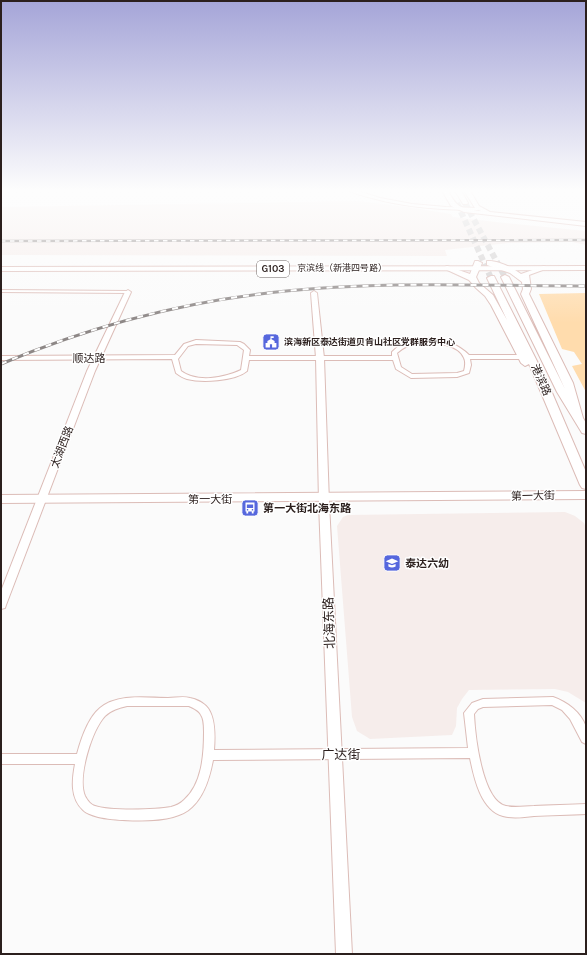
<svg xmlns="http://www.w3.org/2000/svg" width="587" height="955" viewBox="0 0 587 955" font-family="Karla,'Noto Sans SC',sans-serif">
  <rect width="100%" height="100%" fill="#fbfbfb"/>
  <g fill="#f6edeb">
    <path d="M358,201L407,207L451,214L453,217L496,222L586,231V245L572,242L508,243L445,250L447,256L1,255V207Z"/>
    <path d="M565,512L575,516L584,523L586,528V703L568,692L555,689L469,690L462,699L457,708L456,726L452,735L370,739L357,731L352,717L337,526L343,517L348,515Z"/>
  </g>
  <path fill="#ffdcad" d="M586,293V392L572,366L582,364L574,352L562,349L539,294Z"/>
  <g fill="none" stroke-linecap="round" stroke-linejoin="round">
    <g stroke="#d1cfcf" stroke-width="6" stroke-dasharray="6 3.5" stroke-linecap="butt">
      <path d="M457,203L491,278"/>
      <path d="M465,203L505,277"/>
    </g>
    <g stroke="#dcbcb7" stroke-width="2">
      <g id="minor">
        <path d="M346,189H352L380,198L412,204L446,207L479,208L481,209L479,210C443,210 407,208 372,198C363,196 354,194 346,189Z"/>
        <path d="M1,290L128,291L130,292L128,293L1,292Z"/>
        <path d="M431,338C446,341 458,344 469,355H522L525,357L522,359H470L471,365L469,373L457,377L411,378L396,369L393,360H249L247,371C235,381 202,383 187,379C183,378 180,376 176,373L172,359L1,360V356L175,355L184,344L196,340L240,342L244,344L250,350L249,356H392V352C404,340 415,339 431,338ZM420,342C433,342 459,344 464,358C466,362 465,367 464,371L457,373L412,374L401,367L397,353C404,347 410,344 420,342ZM196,344L237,345L244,350L241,370C224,378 197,383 181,371L178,359L188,346Z"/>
        <path d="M553,697C567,702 581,712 586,727C587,732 586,739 586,744L582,742L570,719L562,710L552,705L483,707L478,709L474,714C475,735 482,801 506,806C515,808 525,806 534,806C551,805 569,805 586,804V814C569,815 551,815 534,816C524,817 513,819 503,816C481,810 474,778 470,758L213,760C210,776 205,795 192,807C187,812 180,815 173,817C156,822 96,823 83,810C70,798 72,780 75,764H1V754H77C81,739 88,718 100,708C118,693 147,698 168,698C175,698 183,696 190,698C195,699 202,702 206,706C216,716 215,737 214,750L468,748L464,713L472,703L483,699ZM127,706H189C193,708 199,710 201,715C204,719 204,727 204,732C204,755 202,784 184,800C180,804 175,806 171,807C156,810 108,811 95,806C91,805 87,800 85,796C77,777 92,730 105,716C111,710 119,708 127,706Z"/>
      </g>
    </g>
    <g stroke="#dcbcb7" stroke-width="2">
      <g id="tertiary">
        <path d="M128,290L131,292L95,371L6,605L5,608L1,609V591L87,371L125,292Z"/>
        <path d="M314,291L317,293L324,358L329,503L352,954H336L319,503L316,358L311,293Z"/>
      </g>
    </g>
    <g stroke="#dcbcb7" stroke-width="2">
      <g id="secondary">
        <path d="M441,189H447C457,208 459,208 481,211L475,208L463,189H469L479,206L490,212L586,222V226L464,212L451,206Z"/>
        <path d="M586,491V499L1,503V495Z"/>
      </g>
    </g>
    <g stroke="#dcbcb7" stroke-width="2">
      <g id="primary">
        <path d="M454,189H460L468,203L467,204H463Z"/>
        <path d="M475,261H478L482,263L476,277L479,283L493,295L507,320L487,278L491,276H494L547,381L586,472V489L582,488L580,485L529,364L525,366L521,363L491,305L485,296L476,288L469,280L443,268L447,266L470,274Z"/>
        <path d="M487,261C497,260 514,268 521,274L544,266L548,268L529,275L531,289L529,294L573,383L583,418L586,423V434L582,433L557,392L501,277L505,275L509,277L565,389L521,294L523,289L522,282L510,273L487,265Z"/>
      </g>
    </g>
    <g stroke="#dcbcb7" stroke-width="2">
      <path id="trunk" d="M586,266V270L1,271V267Z"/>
    </g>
    <use href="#minor" fill="#fff" fill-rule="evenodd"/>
    <use href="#tertiary" fill="#fff" fill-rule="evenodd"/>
    <use href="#secondary" fill="#fff" fill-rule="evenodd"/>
    <use href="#primary" fill="#fff" fill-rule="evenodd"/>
    <use href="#trunk" fill="#fff" fill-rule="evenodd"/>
    <g stroke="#8d8786" stroke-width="2.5">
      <path id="rail-far1" d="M1,241L586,240"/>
    </g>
    <g stroke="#8d8786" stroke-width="3">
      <path id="rail" d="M1,364C84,329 170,305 260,294C368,280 478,286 586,286"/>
    </g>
    <use href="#rail-far1" stroke="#fff" stroke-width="1.5" stroke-dasharray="4.5" stroke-linecap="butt"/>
    <use href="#rail" stroke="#fff" stroke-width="2" stroke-dasharray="6" stroke-linecap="butt"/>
  </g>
  <linearGradient id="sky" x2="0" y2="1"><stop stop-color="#a5a5d8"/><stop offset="0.59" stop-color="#fdfdfd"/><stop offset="1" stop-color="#fdfdfd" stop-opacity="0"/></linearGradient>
  <rect width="587" height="323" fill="url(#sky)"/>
  <defs>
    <g id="civic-square" transform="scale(0.9)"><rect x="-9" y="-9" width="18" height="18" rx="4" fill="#5667dd" stroke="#fff"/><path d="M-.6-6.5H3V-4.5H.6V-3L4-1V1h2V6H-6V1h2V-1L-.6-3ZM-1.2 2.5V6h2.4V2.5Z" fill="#fff"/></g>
    <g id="bus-square" transform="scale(0.9)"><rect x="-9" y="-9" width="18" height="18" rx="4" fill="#5667dd" stroke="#fff"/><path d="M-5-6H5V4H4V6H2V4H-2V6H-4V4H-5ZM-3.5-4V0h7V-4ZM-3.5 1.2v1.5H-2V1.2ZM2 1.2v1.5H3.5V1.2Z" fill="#fff"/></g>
    <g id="school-square" transform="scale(0.9)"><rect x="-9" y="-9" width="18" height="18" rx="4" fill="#5667dd" stroke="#fff"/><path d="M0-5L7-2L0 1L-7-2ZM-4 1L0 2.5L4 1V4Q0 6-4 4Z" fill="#fff"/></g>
  </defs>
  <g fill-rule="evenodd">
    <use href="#civic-square" x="271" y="342"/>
    <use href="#bus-square" x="250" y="508"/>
    <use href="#school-square" x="392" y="563"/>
  </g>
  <g text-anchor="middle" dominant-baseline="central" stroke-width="3" stroke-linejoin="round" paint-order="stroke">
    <g font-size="9" fill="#2b1f1d" stroke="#fff">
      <text x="342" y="268">京滨线（新港四号路）</text>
    </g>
    <g font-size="9" font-weight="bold" fill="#2b1f1d" stroke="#fff" text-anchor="start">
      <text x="284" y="342">滨海新区泰达街道贝肯山社区党群服务中心</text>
    </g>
    <rect fill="#fff" stroke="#6b6261" stroke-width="1" x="257" y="261" width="32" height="16" rx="3"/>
    <g font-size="10" font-weight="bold" fill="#2b1f1d">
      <text x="273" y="269">G103</text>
    </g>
    <g font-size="11" fill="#2b1f1d" stroke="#fff">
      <text x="89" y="358">顺达路</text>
      <text transform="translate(541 380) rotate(66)">港滨路</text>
      <text transform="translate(62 447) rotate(-69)">太湖西路</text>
      <text transform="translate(533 496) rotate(-1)">第一大街</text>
      <text x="210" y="499">第一大街</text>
    </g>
    <g font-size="11" font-weight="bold" fill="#2b1f1d" stroke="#fff" text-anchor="start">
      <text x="263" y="508">第一大街北海东路</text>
      <text x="405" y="563">泰达六幼</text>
    </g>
    <g font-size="13" fill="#2b1f1d" stroke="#fff">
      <text transform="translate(329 623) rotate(-92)">北海东路</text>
      <text x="341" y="754">广达街</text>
    </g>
  </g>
  <rect width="587" height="955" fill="none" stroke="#2b1f1d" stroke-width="4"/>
</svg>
